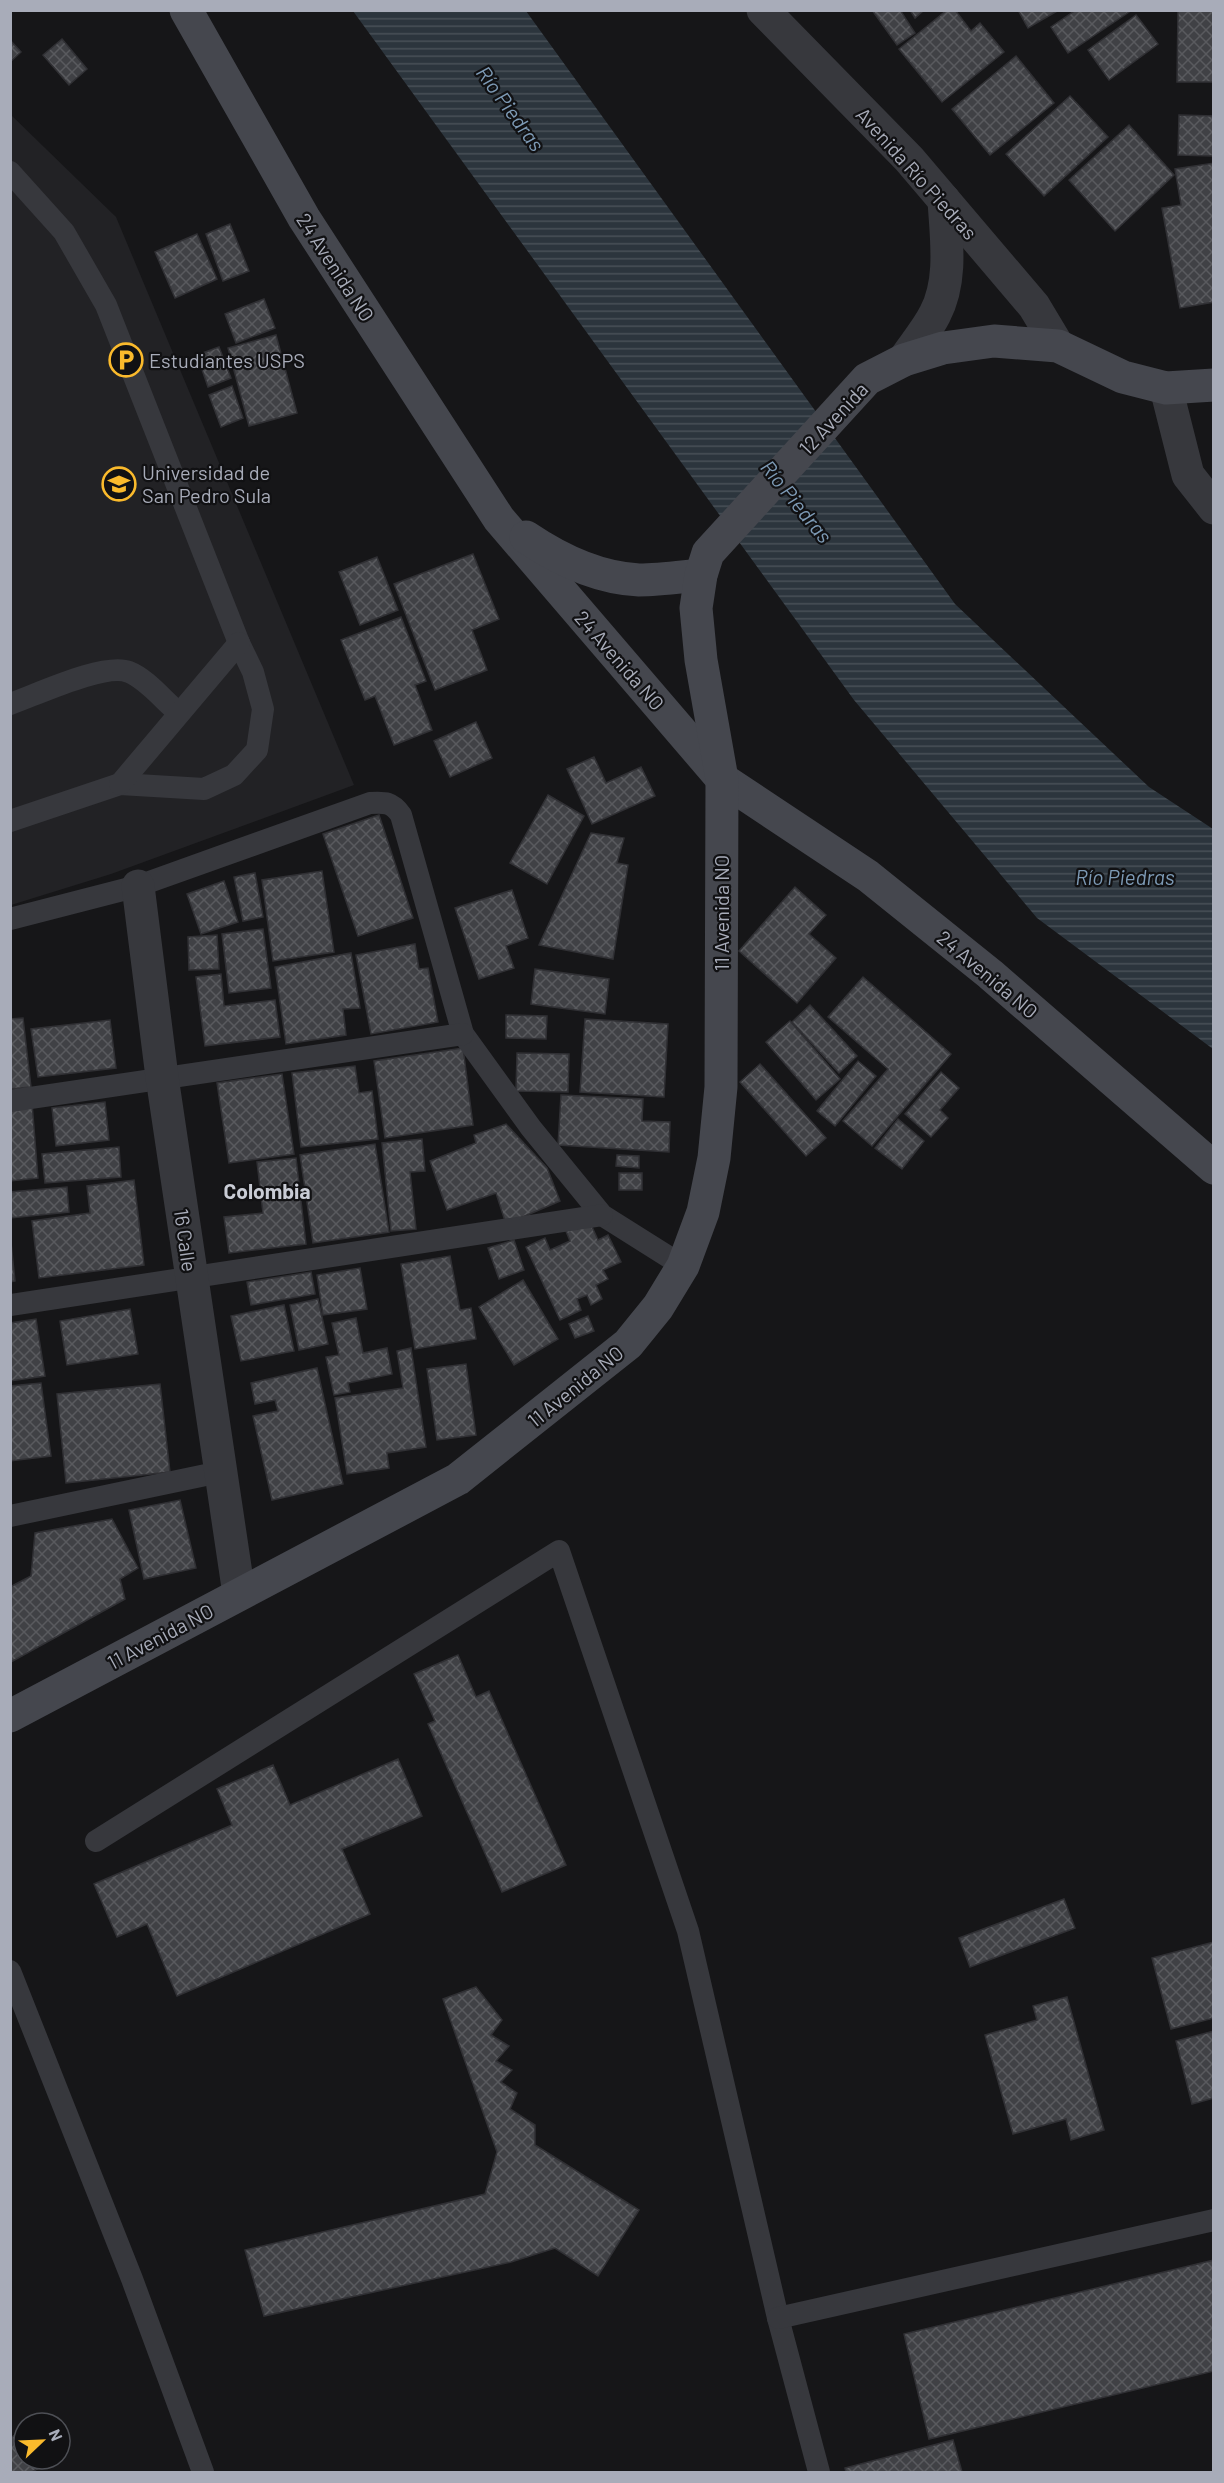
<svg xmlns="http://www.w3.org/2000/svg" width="1224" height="2483" viewBox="0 0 1224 2483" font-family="Barlow,sans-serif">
  <defs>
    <pattern id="water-rules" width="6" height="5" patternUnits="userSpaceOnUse" patternTransform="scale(1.5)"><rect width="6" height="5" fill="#2c353d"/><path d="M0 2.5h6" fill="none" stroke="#485057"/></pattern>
    <pattern id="building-cross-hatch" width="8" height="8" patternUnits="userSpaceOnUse" patternTransform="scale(1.5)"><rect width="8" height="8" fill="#404145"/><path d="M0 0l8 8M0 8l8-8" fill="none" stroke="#595a5e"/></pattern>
  </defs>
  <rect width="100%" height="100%" fill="#161618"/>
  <path fill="#222225" d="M10,114L116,217L354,785L111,874L11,905Z"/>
  <path fill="url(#water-rules)" d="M353,11H526L955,604L1149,787L1213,829V1049L1037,918L854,700Z"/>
  <g fill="url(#building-cross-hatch)" stroke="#303034" stroke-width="1.5">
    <path d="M872,10H900L915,33L897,45Z"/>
    <path d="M910,10H924L915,18Z"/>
    <path d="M947,10H955L971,31L980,23L1004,52L942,102L899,49Z"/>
    <path d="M1018,10H1059L1028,28Z"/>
    <path d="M1076,10H1132L1068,53L1051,27Z"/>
    <path d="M1178,10H1214V82H1177Z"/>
    <path d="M1136,15L1158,44L1109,80L1088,50Z"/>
    <path d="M62,39L87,69L69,85L43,55Z"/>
    <path d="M10,40L21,52L10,62Z"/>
    <path d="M1016,56L1054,103L990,155L952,109Z"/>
    <path d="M1070,96L1108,137L1044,196L1006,154Z"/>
    <path d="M1179,115L1214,116V156L1178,155Z"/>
    <path d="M1129,125L1174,175L1115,231L1069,180Z"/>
    <path d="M1214,163V302L1180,308L1162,208L1181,205L1175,169Z"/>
    <path d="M230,224L249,271L223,281L206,234Z"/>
    <path d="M197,234L217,279L175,298L155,252Z"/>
    <path d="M264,299L275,328L236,343L225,314Z"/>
    <path d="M276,335L297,413L249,426L228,348Z"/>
    <path d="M219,347L231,378L208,387L197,355Z"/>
    <path d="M232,386L243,418L221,427L209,395Z"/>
    <path d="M473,554L499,619L472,630L487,670L435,690L394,584Z"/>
    <path d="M377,557L398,610L360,625L339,572Z"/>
    <path d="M401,617L426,681L415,685L432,730L394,745L375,696L365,700L341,640Z"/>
    <path d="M476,722L492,758L450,777L434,741Z"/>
    <path d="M594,757L606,783L641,767L655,796L592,824L567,769Z"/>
    <path d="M548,795L584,816L547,884L510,863Z"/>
    <path d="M379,815L413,918L358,936L323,834Z"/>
    <path d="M591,833L624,838L617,863L628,865L613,959L539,945Z"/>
    <path d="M322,871L334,952L273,961L262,880Z"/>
    <path d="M255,873L263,917L243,921L234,877Z"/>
    <path d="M224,881L238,922L201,934L187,894Z"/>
    <path d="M795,887L826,915L809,934L836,958L797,1003L739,951Z"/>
    <path d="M512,890L528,938L506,946L514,968L479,979L455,908Z"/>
    <path d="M263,929L271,988L229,993L222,934Z"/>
    <path d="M217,935L219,969L189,970L188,937Z"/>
    <path d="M415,944L419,969L428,968L438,1022L371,1034L356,955Z"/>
    <path d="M351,953L360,1008L343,1009L346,1035L286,1044L275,967Z"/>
    <path d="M535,969L609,979L605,1014L531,1004Z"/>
    <path d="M221,974L224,1006L275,1000L280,1037L205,1046L196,977Z"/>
    <path d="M863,977L951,1054L872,1146L843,1121L888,1069L828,1017Z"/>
    <path d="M810,1005L857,1056L839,1073L792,1022Z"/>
    <path d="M506,1015L547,1016L546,1039L506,1038Z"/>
    <path d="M23,1018L31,1087L10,1089V1019Z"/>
    <path d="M585,1019L668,1024L664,1097L580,1092Z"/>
    <path d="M110,1020L116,1068L38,1077L31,1029Z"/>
    <path d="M790,1021L840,1079L816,1100L766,1042Z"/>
    <path d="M463,1048L473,1125L385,1138L374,1061Z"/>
    <path d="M517,1053L569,1054L568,1092L516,1091Z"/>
    <path d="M858,1061L876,1076L835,1126L817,1111Z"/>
    <path d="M760,1064L826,1138L806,1156L740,1082Z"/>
    <path d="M355,1066L359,1093L372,1091L378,1139L301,1147L292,1073Z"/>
    <path d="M941,1072L959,1088L940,1110L948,1118L931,1137L905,1114Z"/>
    <path d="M282,1074L294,1154L229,1163L217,1083Z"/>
    <path d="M561,1095L643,1099L642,1121L670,1122L669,1152L558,1145Z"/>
    <path d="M105,1102L109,1140L56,1146L52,1108Z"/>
    <path d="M32,1103L38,1178L10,1181V1105Z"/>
    <path d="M898,1119L924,1141L902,1169L875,1148Z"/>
    <path d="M506,1124L547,1168L560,1201L506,1224L496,1193L447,1210L430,1161L476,1143L474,1135Z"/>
    <path d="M422,1139L425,1171L410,1172L416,1229L391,1231L382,1143Z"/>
    <path d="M375,1144L389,1232L313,1243L300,1155Z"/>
    <path d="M119,1147L121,1177L45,1183L42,1154Z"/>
    <path d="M617,1155L639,1156V1168L616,1166Z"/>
    <path d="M296,1158L306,1244L229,1253L224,1217L263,1213L257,1162Z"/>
    <rect x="619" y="1173" width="23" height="17"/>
    <path d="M134,1180L144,1265L39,1278L32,1221L90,1213L87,1186Z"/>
    <path d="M67,1187L69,1212L10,1218V1192Z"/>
    <path d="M589,1220L598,1240L608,1235L621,1262L603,1270L608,1279L596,1285L602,1299L591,1305L587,1295L577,1299L581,1310L560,1320L526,1247L545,1238L550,1250L570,1241L566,1231Z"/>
    <path d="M10,1233L15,1281L10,1282Z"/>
    <path d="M514,1240L524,1270L499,1279L488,1248Z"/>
    <path d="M450,1256L460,1310L471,1308L476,1339L415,1349L401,1264Z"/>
    <path d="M360,1268L367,1309L323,1315L317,1275Z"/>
    <path d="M311,1272L315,1294L251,1305L247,1282Z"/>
    <path d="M523,1280L558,1339L514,1365L479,1307Z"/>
    <path d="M318,1299L328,1344L299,1350L290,1305Z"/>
    <path d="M284,1305L294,1351L241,1361L231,1316Z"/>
    <path d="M130,1309L138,1354L67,1365L60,1321Z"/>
    <path d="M588,1316L594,1331L575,1338L569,1324Z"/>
    <path d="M356,1318L363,1353L387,1348L392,1374L348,1383L350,1392L334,1395L326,1357L339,1355L332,1323Z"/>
    <path d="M36,1319L45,1376L10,1381V1323Z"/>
    <path d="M411,1348L426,1447L387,1453L389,1468L347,1474L335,1398L403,1388L397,1351Z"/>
    <path d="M466,1364L476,1435L437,1440L427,1369Z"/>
    <path d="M317,1368L343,1484L272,1500L253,1416L278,1411L275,1400L255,1404L251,1383Z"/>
    <path d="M41,1383L51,1456L10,1461V1386Z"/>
    <path d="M160,1384L170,1472L66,1483L57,1394Z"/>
    <path d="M180,1500L196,1568L144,1579L129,1510Z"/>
    <path d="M112,1519L138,1568L120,1579L125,1599L11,1662L10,1587L31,1576L35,1533Z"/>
    <path d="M458,1655L476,1697L489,1691L566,1865L502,1892L428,1724L435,1721L414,1674Z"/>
    <path d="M398,1759L422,1816L342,1849L370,1914L177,1996L147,1924L117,1937L94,1884L232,1825L217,1789L273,1765L290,1805Z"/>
    <path d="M1064,1899L1075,1928L970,1967L959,1938Z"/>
    <path d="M1214,1942V2018L1171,2029L1152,1958Z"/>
    <path d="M476,1987L502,2020L491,2035L509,2046L496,2061L512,2070L501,2082L517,2093L510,2109L535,2125V2145L639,2210L598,2276L555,2248L511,2262L264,2316L245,2250L485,2194L497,2152L443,1999Z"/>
    <path d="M1067,1997L1104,2130L1071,2140L1066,2119L1013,2134L985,2035L1037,2020L1033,2006Z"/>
    <path d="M1214,2031V2098L1192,2104L1176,2041Z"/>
    <path d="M1214,2260V2371L929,2439L904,2334Z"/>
    <path d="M19,2433L24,2442V2459H47L49,2462L32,2472H10V2438Z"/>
    <path d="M953,2440L962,2472H846L845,2468Z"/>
  </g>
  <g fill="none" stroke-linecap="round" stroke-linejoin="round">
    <g stroke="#37383d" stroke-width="22">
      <path d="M10,172L64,232L106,305L239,643L253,672L263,709L257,750L234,775L204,789L120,784L10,821"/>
      <path d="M10,704C36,695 105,662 129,672C147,679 164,701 179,713"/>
      <path d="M120,784L239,643"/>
      <path d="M10,919L138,886L370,803C385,802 392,802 401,815L463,1034L531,1128L602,1215L683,1266"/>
      <path d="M10,1101L463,1034"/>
      <path d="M10,1305L602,1215"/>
      <path d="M10,1516L220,1472"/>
      <path d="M96,1841L559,1551L688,1931L778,2318L819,2472"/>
      <path d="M10,1971L132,2279L203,2472"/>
      <path d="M778,2318L1214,2220"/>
    </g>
    <g stroke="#37383d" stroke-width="33">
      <path d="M763,10L909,159L1034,306L1058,346"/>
      <path d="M904,360C914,345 927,330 935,314C953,280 946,237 944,200"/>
      <path d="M1166,388L1188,475L1214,508"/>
      <path d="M138,886L162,1077L239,1594"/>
    </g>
    <g stroke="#45474e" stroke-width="33">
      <path d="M186,10L304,218L499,519L722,779L868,876L990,974L1214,1168"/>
      <path d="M526,537C560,560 598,578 639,580C659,580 680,577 701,575"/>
      <path d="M10,1716L458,1479L628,1344L658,1307L683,1266L703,1212L714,1158L721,1087L722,779L701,660L696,608L701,575L708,553L867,379L904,360L943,348L994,341L1058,346L1123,377L1166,388L1214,385"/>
    </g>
  </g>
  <defs>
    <g id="parking-ring" transform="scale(1.725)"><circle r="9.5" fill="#111113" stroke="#faba2c" stroke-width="1.5"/><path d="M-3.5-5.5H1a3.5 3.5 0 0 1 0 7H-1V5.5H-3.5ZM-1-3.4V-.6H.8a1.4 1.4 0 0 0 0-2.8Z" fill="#faba2c"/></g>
    <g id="university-ring" transform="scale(1.725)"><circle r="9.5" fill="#111113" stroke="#faba2c" stroke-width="1.5"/><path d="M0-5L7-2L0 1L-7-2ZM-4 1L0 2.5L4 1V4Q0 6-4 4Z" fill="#faba2c"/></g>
  </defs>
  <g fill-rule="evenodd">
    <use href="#parking-ring" x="126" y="360"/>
    <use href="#university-ring" x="119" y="484"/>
  </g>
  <g text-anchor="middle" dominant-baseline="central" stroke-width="4.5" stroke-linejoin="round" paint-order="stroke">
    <g font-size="20" fill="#a8acb9" stroke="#111113">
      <text transform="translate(917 173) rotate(48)">Avenida Río Piedras</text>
      <text transform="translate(336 267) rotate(57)">24 Avenida NO</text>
      <text transform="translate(833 418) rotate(-47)">12 Avenida</text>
      <text transform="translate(620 660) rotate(49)">24 Avenida NO</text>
      <text transform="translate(721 913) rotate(-90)">11 Avenida NO</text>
      <text transform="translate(988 974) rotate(40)">24 Avenida NO</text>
      <text transform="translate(186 1240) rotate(82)">16 Calle</text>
      <text transform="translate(575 1386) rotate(-39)">11 Avenida NO</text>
      <text transform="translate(160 1636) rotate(-28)">11 Avenida NO</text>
    </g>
    <g font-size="20" fill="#a8acb9" stroke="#111113" text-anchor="start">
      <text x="149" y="360">Estudiantes USPS</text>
      <text x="142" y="472">Universidad de<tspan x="142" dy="23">San Pedro Sula</tspan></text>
    </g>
    <g font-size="21" font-style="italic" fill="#7d9ab5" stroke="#111113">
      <text transform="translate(511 108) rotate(54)">Río Piedras</text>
      <text transform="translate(797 501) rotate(51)">Río Piedras</text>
      <text x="1125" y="876">Río Piedras</text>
    </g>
    <g font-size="21" font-weight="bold" fill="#c9ccd5" stroke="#111113">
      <text x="267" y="1190">Colombia</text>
    </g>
  </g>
  <rect width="1224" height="2483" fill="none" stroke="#a8acb9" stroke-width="24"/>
  <g transform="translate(42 2441) rotate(67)"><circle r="28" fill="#111113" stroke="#4d4f55" stroke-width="1.5"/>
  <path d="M0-4.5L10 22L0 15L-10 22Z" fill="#faba2c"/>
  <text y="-9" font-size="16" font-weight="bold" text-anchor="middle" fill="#a8acb9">N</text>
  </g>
</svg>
